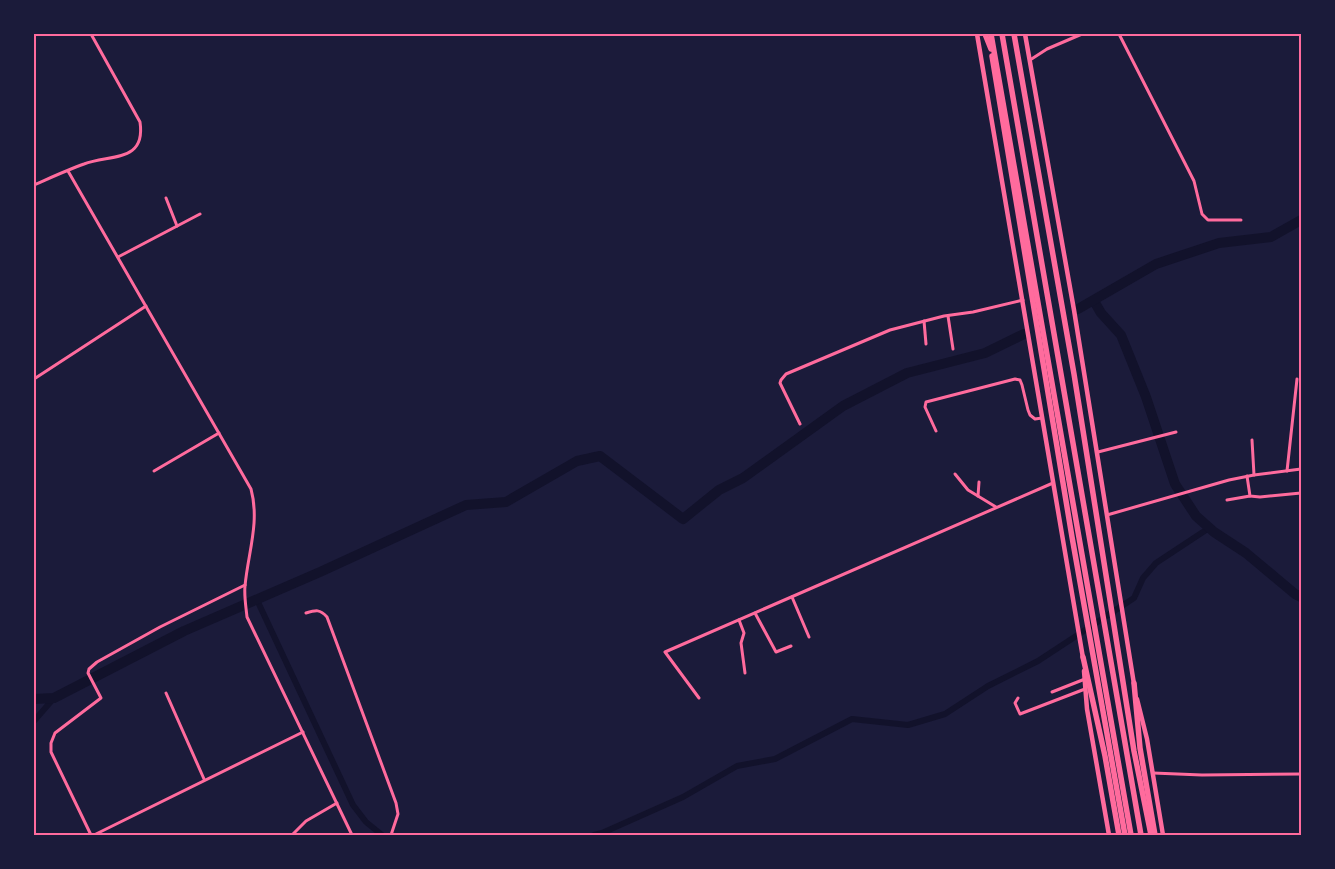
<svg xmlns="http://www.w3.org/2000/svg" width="1335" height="869" viewBox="0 0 1335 869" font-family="Quicksand,sans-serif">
  <rect width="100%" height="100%" fill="#1b1b3a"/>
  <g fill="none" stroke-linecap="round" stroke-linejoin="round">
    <g stroke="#12122b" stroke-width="6">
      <path d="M257,600L353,805L366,822L382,835"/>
      <path d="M34,721L54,698"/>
      <path d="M594,835L602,833L683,797L737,766L775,759L852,719L908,725L945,714L988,686L1038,661L1134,598L1143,578L1156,563L1209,528"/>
    </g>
    <g stroke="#12122b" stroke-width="10">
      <path d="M1094,301L1101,313L1121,335L1146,397L1175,484L1196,516L1214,532L1246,553L1295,594L1301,597"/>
      <path d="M1078,309L1156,264L1219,243L1271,237L1301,220"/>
      <path d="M34,699L54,698L184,631L320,572L466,505L506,502L577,461L600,456L683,519L719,490L743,478L843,406L907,373L985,353L1024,334"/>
    </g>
    <g stroke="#ff6b9d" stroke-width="3">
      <path d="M1119,34L1194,181L1202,214L1208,220H1241"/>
      <path d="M1030,60L1047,49L1082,34"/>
      <path d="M68,171L251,489C260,522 248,553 245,586C244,596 246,607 247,617L352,835"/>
      <path d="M34,185C50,178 67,170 84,164C110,154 146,163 140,122L91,34"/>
      <path d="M166,198L177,226"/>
      <path d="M118,257L200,214"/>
      <path d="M948,316L953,349"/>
      <path d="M924,321L926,344"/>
      <path d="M34,379L146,306"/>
      <path d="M800,424L780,383L781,380L786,374L890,330L944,316L973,312L1023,300"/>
      <path d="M936,431L925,407L926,402L1015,379L1020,380L1022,385L1028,410L1030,415L1035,419L1042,418"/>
      <path d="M1252,440L1254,475"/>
      <path d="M1098,452L1176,432"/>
      <path d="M154,471L219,433"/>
      <path d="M1287,471L1297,379"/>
      <path d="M955,474L968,490L996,507"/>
      <path d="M1247,476L1250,496L1260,497L1301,493"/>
      <path d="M978,496L979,482"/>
      <path d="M1227,500L1250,496"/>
      <path d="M1107,515L1229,480L1254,475L1301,469"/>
      <path d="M792,597L809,637"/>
      <path d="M306,613C316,610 320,609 327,617L396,803L398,814L391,835"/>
      <path d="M755,613L776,652L791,646"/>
      <path d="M739,620L744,633L741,643L745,673"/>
      <path d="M1052,692L1085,679"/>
      <path d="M166,693L204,779"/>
      <path d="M699,698L665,652L1053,483"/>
      <path d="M1018,698L1015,703L1020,714L1085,689"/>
      <path d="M1153,773L1202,775L1301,774"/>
      <path d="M91,835L51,752V743L55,733L101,698L88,673L89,669L97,662L160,627L245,585"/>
      <path d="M94,835L303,732"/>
      <path d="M292,835L306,821L337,803"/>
    </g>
    <g stroke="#ff6b9d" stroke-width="4.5">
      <path d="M977,34L1083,658"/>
      <path d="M1025,34L1074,310L1134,684"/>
      <path d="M1084,671L1087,709L1109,835"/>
      <path d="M1137,699L1147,739L1163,835"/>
    </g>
    <g stroke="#ff6b9d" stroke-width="5.5">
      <path d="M985,34L991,49"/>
      <path d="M1014,34L1074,374L1134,751L1151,835"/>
      <path d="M992,56L1072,537L1125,835"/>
    </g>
    <g stroke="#ff6b9d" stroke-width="5.5">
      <path d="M991,34L1131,835"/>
      <path d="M1002,34L1141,835"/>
      <path d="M1083,657L1105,756L1119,835"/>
      <path d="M1134,683L1140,748L1155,835"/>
    </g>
  </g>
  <rect width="1335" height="869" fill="none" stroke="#1b1b3a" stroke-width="70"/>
  <rect x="35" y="35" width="1265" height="799" fill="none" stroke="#ff6b9d" stroke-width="2"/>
</svg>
